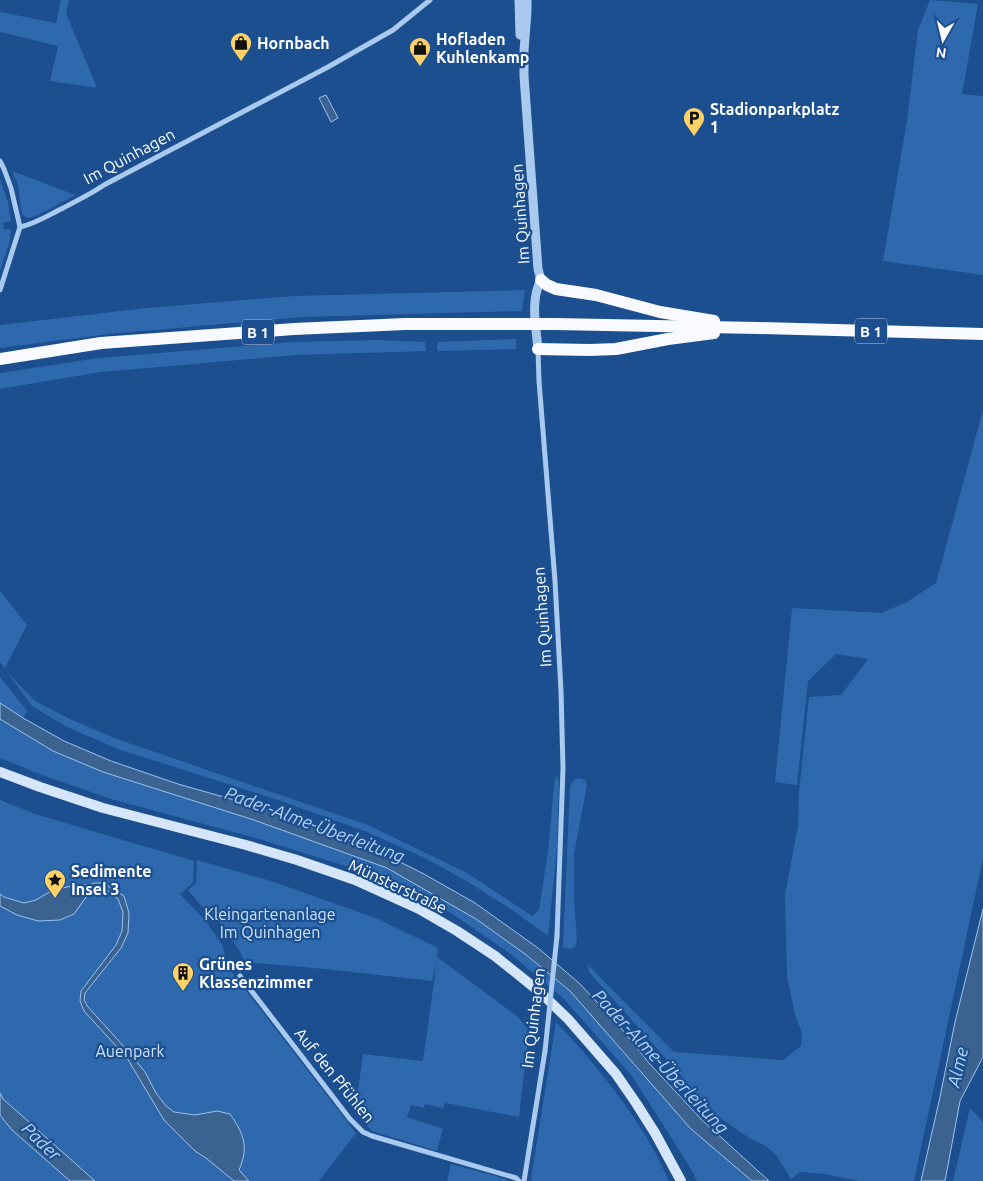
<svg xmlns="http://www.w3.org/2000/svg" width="983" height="1181" viewBox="0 0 983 1181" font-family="Ubuntu,sans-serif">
  <rect width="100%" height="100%" fill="#1b4f8f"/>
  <g fill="#2e69ad">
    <path d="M61,0H69L66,13L97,88L50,81L58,46L0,32V12L56,23Z"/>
    <path d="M930,0L978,4L962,94L983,96V275L883,261L907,121L918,30Z"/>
    <path d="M12,171L75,195C68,199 35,218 29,218C26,218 25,216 22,214L18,185Z"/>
    <path d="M0,180L8,202L11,222H3L4,229H11L10,241L0,271Z"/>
    <path d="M525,290L522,311L302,317L109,334L0,348V325L147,308L294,296Z"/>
    <path d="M516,339V349L437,351L438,342Z"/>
    <path d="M378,340L425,342L426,351L296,355L101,372L0,389V373L99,358L293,342Z"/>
    <path d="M983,410V859L914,1181H860L824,1174L800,1172L791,1179L776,1155L766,1146L751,1139L717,1116L589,972L588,965L674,1052L783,1060L801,1046L802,1033L795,1014L787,977L785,895L798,826L799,793L809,697L841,695L868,659L836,654L808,681L797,785L775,782L792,608L881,613L907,602L936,583Z"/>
    <path d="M0,591L27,625L5,668L0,662Z"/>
    <path d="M6,671L35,701L72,720L117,739L368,825L467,873L532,916L539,910L548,852L554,787L556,776L559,780L557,847L548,936L515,912L468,882L427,859L367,832L278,800L118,749L67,727L32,706Z"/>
    <path d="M0,677L27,711L23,718L0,703Z"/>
    <path d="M0,719L53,751L103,772L254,820L387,868L476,919L525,954L570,991L691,1129L752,1181H697L691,1169L632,1076L563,998L508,952L454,915L381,877L252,837L111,799L42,775L0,758Z"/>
    <path d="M579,778L585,780L587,785L574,854V898L577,940L575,947L570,949L563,948L570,786L574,780Z"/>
    <path d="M0,800L35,814L194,861L193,883L180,894L205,920L223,946L227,966L356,1133L319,1181H0Z"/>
    <path d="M197,860L271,881L378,919L438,948L437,957L518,1017L529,1031L519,1117L445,1103L443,1108L425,1104L424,1108L411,1105L407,1117L443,1129L437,1151L372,1131L355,1113L363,1054L423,1061L437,960L432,981L325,969L245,962L239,950L216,918L213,920L188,890L196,883Z"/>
    <path d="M556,1022C593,1061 627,1103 654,1150C659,1160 664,1171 669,1181H532L531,1179Z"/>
    <path d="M970,1108L983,1122V1181H953Z"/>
    <path d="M451,1164L506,1179L507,1181H447Z"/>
  </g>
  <g fill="#3c6290" stroke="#9cc4f0">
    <path d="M326,95L338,118L331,122L319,98Z"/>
    <path d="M0,703L23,718L64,741L111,761L178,784L259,807L334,834L390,857L424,874L475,903L538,948L579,983L617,1023L649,1063L702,1120L769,1181H752L691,1129L570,991L525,954L476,919L387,868L254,820L103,772L53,751L0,719Z"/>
    <path d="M94,883H103L124,896L129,913L128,933L121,948L85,993L84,1000L88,1007L127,1050L145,1072L156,1093L166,1106L174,1112L195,1115L217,1111L230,1114C244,1134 249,1147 239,1170L249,1181H234L206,1158L195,1151L164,1120L127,1058L84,1011L80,1001L81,991L116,945L122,931L123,912L118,899L108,891L99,889H92L74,914L60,920L38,921L17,915L0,906V894L4,897L24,903L36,900L53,890L77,885H89Z"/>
    <path d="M983,909V1057L960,1101L945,1181H921L940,1097L955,1022Z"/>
    <path d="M0,1093L3,1099L95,1181H70L12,1130L0,1115Z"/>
  </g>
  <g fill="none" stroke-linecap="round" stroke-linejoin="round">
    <g stroke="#a9c9ee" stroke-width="5">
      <path d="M0,161L4,169L11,188L20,227L0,290"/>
      <path d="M20,227C35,224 49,215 63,208C76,201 91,194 104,185L328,67L393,30L430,0"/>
      <path d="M538,350L539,381L555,581L561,691L563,768L557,936"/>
      <path d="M240,976L350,1119L363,1132L372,1136L516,1178L519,1181"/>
      <path d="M524,1181L545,1051"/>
    </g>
    <g stroke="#a9c9ee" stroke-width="9">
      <path d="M519,0L520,35"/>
      <path d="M527,0V11L524,51V76L538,269L541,280C530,300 536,327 538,349"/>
    </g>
    <path stroke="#d6e6fa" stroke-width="10" d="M0,772L40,787L103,808L246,845L297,860L355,880L419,909L457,931L495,956L541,993L568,1019L616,1074L636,1103L655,1133L681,1181"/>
    <g stroke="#f8faff" stroke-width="12">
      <path d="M541,280L547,285L556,289L596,295L660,312L714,321"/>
      <path d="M555,324L758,328L983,334"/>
      <path d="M538,349L590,350L616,349L668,339L714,333"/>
      <path d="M0,359L101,343L294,329L405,324H518"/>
    </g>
    <path stroke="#a9c9ee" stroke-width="5" d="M545,1051L557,936"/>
    <path stroke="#f8faff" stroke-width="12" d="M518,324H555"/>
  </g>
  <defs>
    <g id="shop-pin" transform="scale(1.125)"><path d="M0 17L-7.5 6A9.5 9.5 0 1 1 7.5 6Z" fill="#ffd166" stroke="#1b4f8f"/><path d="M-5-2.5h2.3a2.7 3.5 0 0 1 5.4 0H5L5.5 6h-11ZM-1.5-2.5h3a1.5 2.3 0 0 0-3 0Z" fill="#111"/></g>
    <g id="parking-pin" transform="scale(1.125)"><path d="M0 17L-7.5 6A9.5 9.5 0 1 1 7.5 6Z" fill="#ffd166" stroke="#1b4f8f"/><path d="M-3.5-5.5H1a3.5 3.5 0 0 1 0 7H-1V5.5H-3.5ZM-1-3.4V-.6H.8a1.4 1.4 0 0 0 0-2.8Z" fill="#111"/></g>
    <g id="sight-pin" transform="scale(1.125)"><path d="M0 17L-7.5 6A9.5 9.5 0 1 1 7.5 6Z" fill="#ffd166" stroke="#1b4f8f"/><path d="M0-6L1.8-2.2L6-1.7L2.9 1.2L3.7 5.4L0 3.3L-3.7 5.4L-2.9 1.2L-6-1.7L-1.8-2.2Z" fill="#111"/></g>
    <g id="building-pin" transform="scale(1.125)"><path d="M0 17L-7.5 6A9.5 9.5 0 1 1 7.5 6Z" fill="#ffd166" stroke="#1b4f8f"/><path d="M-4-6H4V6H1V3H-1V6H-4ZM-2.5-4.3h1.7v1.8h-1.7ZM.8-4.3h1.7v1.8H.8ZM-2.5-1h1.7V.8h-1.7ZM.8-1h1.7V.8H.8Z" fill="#111"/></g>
  </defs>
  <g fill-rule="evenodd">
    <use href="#shop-pin" x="241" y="43"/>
    <use href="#shop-pin" x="420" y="48"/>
    <use href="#parking-pin" x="694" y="118"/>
    <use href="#sight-pin" x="55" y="880"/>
    <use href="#building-pin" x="183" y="973"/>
  </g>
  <g text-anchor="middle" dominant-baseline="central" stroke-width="4.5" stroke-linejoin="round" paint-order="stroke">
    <g fill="#1b4f8f" stroke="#bbcadd" stroke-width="1">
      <rect x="855" y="318.5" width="32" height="25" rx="4"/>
      <rect x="242" y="319.5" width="32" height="25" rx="4"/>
    </g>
    <g font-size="15" font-weight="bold" fill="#fff">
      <text x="871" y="331">B 1</text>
      <text x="258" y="332">B 1</text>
    </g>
    <g font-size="16" font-weight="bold" fill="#fff" stroke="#1b4f8f" text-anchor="start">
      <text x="436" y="39">Hofladen<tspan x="436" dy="18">Kuhlenkamp</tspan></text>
      <text x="257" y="43">Hornbach</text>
      <text x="710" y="109">Stadionparkplatz<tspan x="710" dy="18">1</tspan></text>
      <text x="71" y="871">Sedimente<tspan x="71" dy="18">Insel 3</tspan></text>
      <text x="199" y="964">Grünes<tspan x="199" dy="18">Klassenzimmer</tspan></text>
    </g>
    <g font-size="16" fill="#fff" stroke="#1b4f8f">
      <text transform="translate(129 156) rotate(-28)">Im Quinhagen</text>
      <text transform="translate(520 214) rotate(-94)">Im Quinhagen</text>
      <text transform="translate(542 617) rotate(-94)">Im Quinhagen</text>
      <text transform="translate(398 886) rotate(25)">Münsterstraße</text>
      <text transform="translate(533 1018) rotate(-83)">Im Quinhagen</text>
      <text transform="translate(335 1075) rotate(51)">Auf den Pfühlen</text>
    </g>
    <g font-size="16" fill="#cfe3fa" stroke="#1b4f8f">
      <text x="270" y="914">Kleingartenanlage<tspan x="270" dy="18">Im Quinhagen</tspan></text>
      <text x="130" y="1051">Auenpark</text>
    </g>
    <g font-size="18" font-style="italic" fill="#b5d3f5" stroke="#1b4f8f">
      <text transform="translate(315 824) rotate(20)">Pader-Alme-Überleitung</text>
      <text transform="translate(661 1061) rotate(47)">Pader-Alme-Überleitung</text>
      <text transform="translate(957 1067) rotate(-77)">Alme</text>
      <text transform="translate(42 1141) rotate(44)">Pader</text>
    </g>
  </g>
  <g transform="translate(943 40) rotate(188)" stroke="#1b4f8f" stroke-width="4" paint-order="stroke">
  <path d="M0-4L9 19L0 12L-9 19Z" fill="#ffffff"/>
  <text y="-8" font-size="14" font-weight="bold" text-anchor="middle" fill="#ffffff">N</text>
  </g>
</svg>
